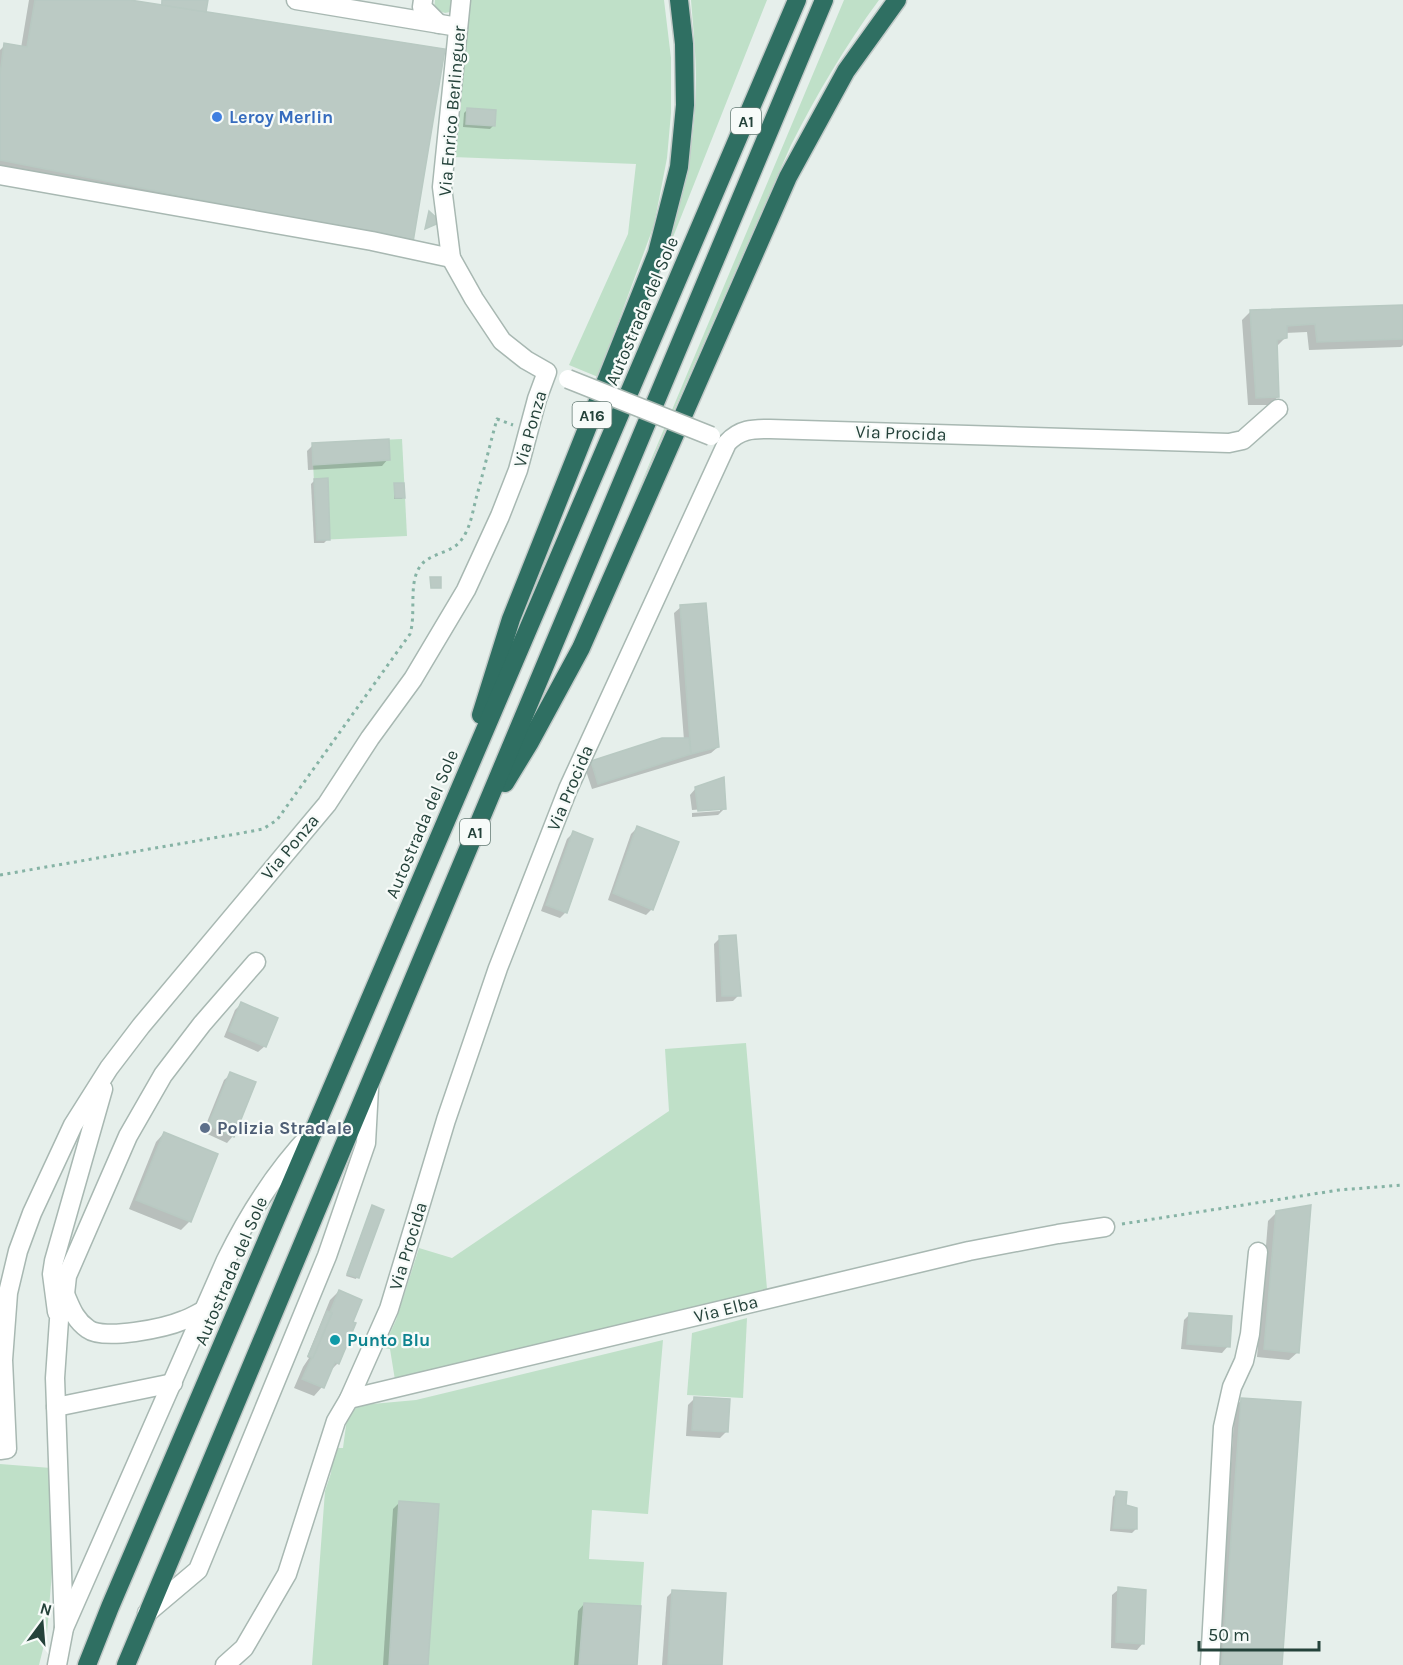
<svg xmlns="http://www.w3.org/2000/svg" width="1403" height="1665" viewBox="0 0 1403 1665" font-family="Karla,sans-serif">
  <rect width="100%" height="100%" fill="#e6efeb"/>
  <g fill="#bfe0c8">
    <path d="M435,0H453L450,12L445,13L434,9Z"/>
    <path d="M470,0H664L671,58V113L667,158L654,225L598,377L569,365L628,234L636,164L453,157Z"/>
    <path d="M691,0H767L591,444L667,247C685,194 696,135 696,79C696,53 693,26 691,0Z"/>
    <path d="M844,0H879C845,46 817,94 791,145L630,510Z"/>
    <path d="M402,439L407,536L317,540L312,443Z"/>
    <path d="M746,1043L767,1289L395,1380L390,1349L383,1348L396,1320L419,1248L452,1258L669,1111L665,1049Z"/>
    <path d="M747,1318L743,1398L687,1395L692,1333Z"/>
    <path d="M663,1340L648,1514L592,1510L589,1559L644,1562L641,1606L584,1603L579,1665H312L325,1491L331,1473L333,1448H343L347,1418L357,1407L372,1404L416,1400Z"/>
    <path d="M0,1464L51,1468L55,1535L47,1633L39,1665H0Z"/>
  </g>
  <g fill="#0003">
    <path d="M29,0H126L161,6L162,0H206L205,12L412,242L0,170V50L5,45L21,48Z"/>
    <path d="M468,109L494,125L490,129L463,127L464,113Z"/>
    <path d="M1403,306V345L1401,347L1309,350L1307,332L1285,333L1286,337L1277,346L1278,397L1269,405H1248L1242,320L1251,311Z"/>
    <path d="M313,445L388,459L382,466L308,470L307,451Z"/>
    <path d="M315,480L328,539L324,543H314L311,484Z"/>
    <path d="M395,485L403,497L402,499H394Z"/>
    <path d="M681,607L718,747L711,753L592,789L585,768L592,762L684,740L674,613Z"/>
    <path d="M696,788L724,809L718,815L692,817V813L720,811V808L692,810L690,795Z"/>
    <path d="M637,828L652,909L646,915L608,900L631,834Z"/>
    <path d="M573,833L566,912L560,918L541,911L567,839Z"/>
    <path d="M720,938L739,995L733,1001L716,1002L714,944Z"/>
    <path d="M241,1004L265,1046L258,1052L224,1037L235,1010Z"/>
    <path d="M231,1074L233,1136L227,1143L203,1132L224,1080Z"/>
    <path d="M164,1133L216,1155L189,1222L181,1230L129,1209L156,1142Z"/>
    <path d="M372,1207L382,1211L356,1279L346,1276Z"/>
    <path d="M1277,1212L1298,1352L1289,1360L1257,1357L1268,1221Z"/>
    <path d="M339,1291L338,1363L329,1372L322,1387L314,1396L294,1388L303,1367L309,1358L307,1357L330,1300Z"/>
    <path d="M1190,1314L1228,1346L1222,1353L1181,1349L1184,1320Z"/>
    <path d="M694,1399L726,1432L720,1438L686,1436L688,1405Z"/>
    <path d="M1242,1400L1280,1665H1217L1235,1406Z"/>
    <path d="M1117,1493L1136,1529L1132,1533L1110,1531L1113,1497Z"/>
    <path d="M400,1502L426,1665H383L393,1509Z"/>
    <path d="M1119,1589L1143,1643L1137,1650L1111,1648L1112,1595Z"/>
    <path d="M673,1591L720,1665H662L667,1597Z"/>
    <path d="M584,1604L636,1665H574L578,1611Z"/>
  </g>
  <g fill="#bbcac4" stroke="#b8c9c2" stroke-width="1.5">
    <path d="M35,0H130L445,49L413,242L0,160V74L4,43L27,47Z"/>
    <path d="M162,0H208L206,12L162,5Z"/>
    <path d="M467,108L496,110L495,126L466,124Z"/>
    <path d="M429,211L441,222L425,229Z"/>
    <path d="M1403,305V339L1317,342L1315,324L1287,326V338L1277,340L1279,397L1256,398L1250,310Z"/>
    <path d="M389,439L390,460L313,465L312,443Z"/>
    <path d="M328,478L330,540H317L314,479Z"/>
    <path d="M394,483H404L405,498H395Z"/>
    <path d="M430,577H441V588H431Z"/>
    <path d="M706,603L719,747L691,754L680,605Z"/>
    <path d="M662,738H689L691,754L598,784L591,761Z"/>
    <path d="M724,777L726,809L698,811L695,787Z"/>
    <path d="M637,826L679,842L653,910L613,893Z"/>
    <path d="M573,831L593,839L567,913L546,905Z"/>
    <path d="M736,935L741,996H722L719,936Z"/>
    <path d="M241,1002L278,1018L266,1047L229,1031Z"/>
    <path d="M230,1072L256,1082L234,1137L208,1125Z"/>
    <path d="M164,1132L218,1154L191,1222L136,1200Z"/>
    <path d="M372,1205L384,1210L359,1278L347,1274Z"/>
    <path d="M1311,1205L1299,1353L1264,1349L1276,1211Z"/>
    <path d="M339,1290L362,1300L353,1322L356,1323L339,1364L335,1362L324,1388L302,1379L332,1313L330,1312Z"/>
    <path d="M327,1311L332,1313L313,1358L308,1356Z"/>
    <path d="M1189,1313L1232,1316L1230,1347L1187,1344Z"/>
    <path d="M694,1397L730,1399L728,1432L692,1430Z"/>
    <path d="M1241,1398L1301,1402L1282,1665H1222Z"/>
    <path d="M1116,1491L1127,1492L1126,1505L1137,1508V1529L1113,1528Z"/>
    <path d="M399,1501L439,1504L428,1665H389Z"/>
    <path d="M1118,1587L1146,1590L1144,1644L1116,1642Z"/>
    <path d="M672,1590L726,1593L722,1665H668Z"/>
    <path d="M584,1603L641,1606L637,1665H579Z"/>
  </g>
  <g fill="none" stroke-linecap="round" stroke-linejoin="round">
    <g stroke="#a8b8b2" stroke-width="21">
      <g id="minor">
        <path d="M296,0L458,27"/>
        <path d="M423,0L422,7L439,24"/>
        <path d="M0,175L372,241L451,258"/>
        <path d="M65,1294C71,1308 75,1320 88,1329C104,1341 165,1328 184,1320C191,1318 198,1313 205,1310"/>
        <path d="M57,1312L52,1274L54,1261L103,1089"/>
        <path d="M349,1399L969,1251L1058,1234L1105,1227"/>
        <path d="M56,1407L173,1383"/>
        <path d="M0,1450L7,1449L3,1360L8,1293L18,1251L32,1213L73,1125L109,1068L141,1026L327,804L370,738L413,679L466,590L500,516L518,470L537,399L547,372L526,360L502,341L474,299L451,258L442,187L461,0"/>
        <path d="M147,1613L198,1570L327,1256L366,1143L369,1088"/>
        <path d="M64,1628L55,1378L59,1320L65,1294L67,1276L128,1136L163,1075L202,1024L256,962"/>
        <path d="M57,1665L64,1628L226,1260C249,1213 275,1172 311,1134"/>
        <path d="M225,1665L244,1648L287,1574L336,1421L349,1399L389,1309L446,1120L498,968L568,789L727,443C740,429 752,429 770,429L1229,443L1243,440L1278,409"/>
        <path d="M1210,1665L1223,1427L1232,1387L1244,1361L1250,1334L1258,1252"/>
      </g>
    </g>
    <g stroke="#c2cac8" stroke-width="21">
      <g id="highway">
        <path d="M481,715L511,619L657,253L679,167L685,105L684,44L679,0"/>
        <path d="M505,783L530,742L581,648L788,177L846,71L897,0"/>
        <path d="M87,1665L110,1607L797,0"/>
        <path d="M126,1665L824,0"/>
      </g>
    </g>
    <g stroke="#86b3a5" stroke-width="3" stroke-dasharray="3 4.5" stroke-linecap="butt">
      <path d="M0,875L242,833L263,829L277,820L410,634C416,615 409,587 418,570C426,552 452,555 462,539C471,527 473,509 477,495C484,470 490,444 497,419L513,425"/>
      <path d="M1122,1224L1339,1190L1403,1185"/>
    </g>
    <use href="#minor" stroke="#fff" stroke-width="18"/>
    <use href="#highway" stroke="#2f6f62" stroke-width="18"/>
    <g stroke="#a8b8b2" stroke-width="21" stroke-linecap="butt">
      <path id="minor-bridge" d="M568,379L711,436"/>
    </g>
    <use href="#minor-bridge" stroke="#fff" stroke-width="18"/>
  </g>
  <circle fill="#3f7fe0" stroke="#f7fbf9" stroke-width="2" cx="217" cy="117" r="6"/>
  <circle fill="#5c6f8a" stroke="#f7fbf9" stroke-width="2" cx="205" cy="1128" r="6"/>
  <circle fill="#0f9aa8" stroke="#f7fbf9" stroke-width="2" cx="335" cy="1340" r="6"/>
  <g text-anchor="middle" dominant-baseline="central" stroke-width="4.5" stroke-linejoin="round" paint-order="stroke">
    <g fill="#f7fbf9" stroke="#637a73" stroke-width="1.5">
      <rect x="731" y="108" width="30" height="26" rx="4.5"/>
      <rect x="572.5" y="402" width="39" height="26" rx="4.5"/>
      <rect x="460" y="819" width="30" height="26" rx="4.5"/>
    </g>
    <g font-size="16" font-weight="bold" fill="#24423a">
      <text x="746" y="121">A1</text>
      <text x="592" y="415">A16</text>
      <text x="475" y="832">A1</text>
    </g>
    <g font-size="18" fill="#24423a" stroke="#f7fbf9">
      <text transform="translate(452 111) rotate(-85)">Via Enrico Berlinguer</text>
      <text transform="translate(642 311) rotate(-67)">Autostrada del Sole</text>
      <text transform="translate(530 429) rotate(-74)">Via Ponza</text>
      <text transform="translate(901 433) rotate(2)">Via Procida</text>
      <text transform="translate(570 788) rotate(-67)">Via Procida</text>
      <text transform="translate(422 824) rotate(-67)">Autostrada del Sole</text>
      <text transform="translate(290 847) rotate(-50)">Via Ponza</text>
      <text transform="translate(408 1246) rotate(-73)">Via Procida</text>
      <text transform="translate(231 1271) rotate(-67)">Autostrada del Sole</text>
      <text transform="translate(726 1309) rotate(-14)">Via Elba</text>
    </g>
    <g font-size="18" font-weight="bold" fill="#366cbe" stroke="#f7fbf9" text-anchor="start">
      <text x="229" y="117">Leroy Merlin</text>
    </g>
    <g font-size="18" font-weight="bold" fill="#4e5e75" stroke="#f7fbf9" text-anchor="start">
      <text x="217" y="1128">Polizia Stradale</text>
    </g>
    <g font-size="18" font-weight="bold" fill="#0d838f" stroke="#f7fbf9" text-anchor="start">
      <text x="347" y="1340">Punto Blu</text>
    </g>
  </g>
  <g transform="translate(42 1623) rotate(16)" stroke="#f7fbf9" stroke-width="4.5" paint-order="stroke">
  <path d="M0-4.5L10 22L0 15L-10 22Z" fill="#24423a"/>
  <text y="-9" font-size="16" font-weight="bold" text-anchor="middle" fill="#24423a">N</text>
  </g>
  <path d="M1199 1641v9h120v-9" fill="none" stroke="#24423a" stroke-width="3"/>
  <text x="1208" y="1641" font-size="18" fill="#24423a" stroke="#f7fbf9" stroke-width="4.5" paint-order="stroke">50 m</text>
</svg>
